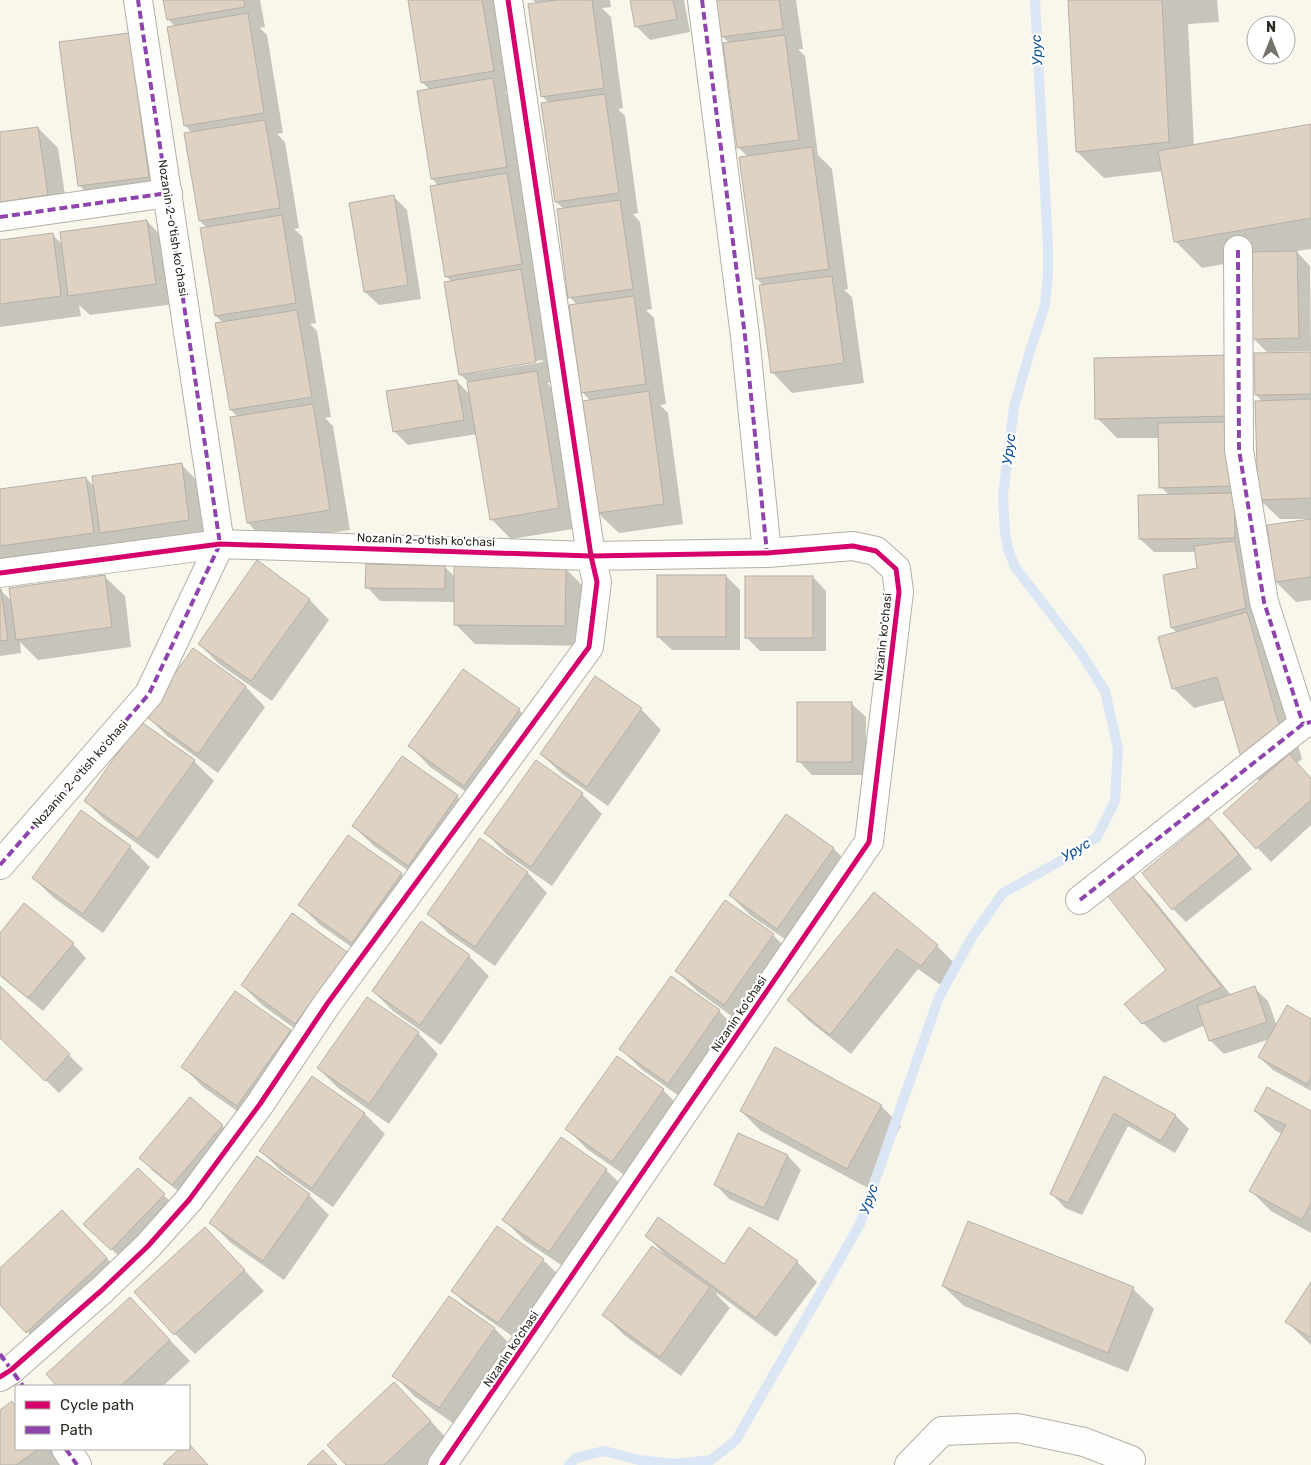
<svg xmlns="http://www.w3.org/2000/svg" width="1311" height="1465" viewBox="0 0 1311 1465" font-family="Rubik,sans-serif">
  <rect width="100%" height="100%" fill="#f9f6ec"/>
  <g fill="#0003" fill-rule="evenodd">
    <path d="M165,0H260L265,27L260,28L267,35L283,133L277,134L285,142L299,228L294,229L302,236L316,323L310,324L317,331L331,417L325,418L333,426L350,530L268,543L248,523L231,418L238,417L231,410L223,323L216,316L207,228L200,221L192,133L185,125L175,27L168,19Z"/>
    <path d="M409,0H499L513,91L505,92L512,100L527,187L520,188L527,195L541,284L535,285L541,291L556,382L547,383L557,393L579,528L511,539L491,519L477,434L408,445L394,431L457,381L470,395L468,382L460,374L452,282L446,276L439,186L432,179L430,90L422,82ZM542,360L543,362L475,373V371Z"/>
    <path d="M533,0H610L611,7L602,8L611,17L623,108L618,109L625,116L638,213L633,214L640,222L652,309L646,310L654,318L666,404L660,405L668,413L683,524L619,533L598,513L591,401L582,392L577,305L570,297L564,209L556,202L549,103L542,96L537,4Z"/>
    <path d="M631,0H684L690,32L650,40L636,26Z"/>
    <path d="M717,0H796L803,49H798L805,56L818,155L832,169L848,289L844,290L852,297L864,383L792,393L772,372L764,286L757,279L748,157L738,147L729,43L722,36Z"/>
    <path d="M1069,0H1217L1219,22L1188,24L1194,146L1311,125V249L1296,251L1310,266L1311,351L1267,352L1253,338L1252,259L1202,268L1175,241L1163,171L1104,178L1077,152Z"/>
    <path d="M129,34L149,55L169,197L100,206L80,186Z"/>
    <path d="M38,128L58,148L68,215L0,224V133Z"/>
    <path d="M393,196L407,210L421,299L379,305L365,292L351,204Z"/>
    <path d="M147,221L167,242L175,304L90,315L79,305L81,316L0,327V242L52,234L63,245Z"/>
    <path d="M1311,353V600L1296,602L1276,582L1306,519H1280L1259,499L1263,402L1256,395Z"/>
    <path d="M1229,356L1251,436L1267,634L1302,759L1297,763L1311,778V825L1271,862L1225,813L1260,782L1245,766L1225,700L1194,708L1173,688L1177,633L1172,628L1165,576L1198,568L1196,552H1154L1140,539L1169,495L1161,487L1159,438H1117L1097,418Z"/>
    <path d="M181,464L201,485L209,540L121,552L112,544L114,553L20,566L11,557L12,567L0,569V490L86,478L95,487Z"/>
    <path d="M445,567L455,577L565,568L585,588V646L475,644L455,624V602L380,601L367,587Z"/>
    <path d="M104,576L125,596L131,647L38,660L20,642L21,653L0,656V590L12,601Z"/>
    <path d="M726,576L740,590V650H672L658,637Z"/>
    <path d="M813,577L826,591V651H760L747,638Z"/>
    <path d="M309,599L329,620L272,701L219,664L199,644Z"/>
    <path d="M245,686L265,707L218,773L167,736L147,716Z"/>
    <path d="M852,704L866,717V775H812L799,761Z"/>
    <path d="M641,709L661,730L608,806L562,774L541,754Z"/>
    <path d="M519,710L539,730L485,805L430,767L410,746Z"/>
    <path d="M402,758L457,796L478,817L428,885L374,846L353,826Z"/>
    <path d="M194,761L214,781L158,859L106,821L85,801Z"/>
    <path d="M582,794L602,814L552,886L506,854L486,833Z"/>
    <path d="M786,816L834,849L854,869L798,948L750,915L730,895Z"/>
    <path d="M1209,820L1223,833L1252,869L1186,922L1173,909Z"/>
    <path d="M130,847L150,867L103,933L54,898L33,878Z"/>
    <path d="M527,872L547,893L495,966L449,934L429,914Z"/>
    <path d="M401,874L421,894L373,962L320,925L300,905Z"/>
    <path d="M1132,877L1152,897L1231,995L1254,988L1268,1001L1277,1026L1311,1020V1091L1273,1070L1259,1057L1270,1039L1224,1054L1210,1040L1205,1025L1164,1043L1143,1023L1168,971Z"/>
    <path d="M874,893L937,946L958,967L942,986L918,969L851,1054L809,1021L788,1000Z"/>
    <path d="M0,935L73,944L86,958L43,1011L0,976Z"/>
    <path d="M773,935L793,955L744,1025L697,991L676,971Z"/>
    <path d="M346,953L366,973L316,1044L262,1005L242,985Z"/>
    <path d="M469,956L489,976L441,1045L393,1011L373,991Z"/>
    <path d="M0,988L83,1069L59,1093L0,1036Z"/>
    <path d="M236,993L290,1031L311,1051L258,1126L203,1087L183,1067Z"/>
    <path d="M719,1011L739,1031L689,1103L641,1069L621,1049Z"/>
    <path d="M418,1033L438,1054L389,1124L338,1088L318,1068Z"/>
    <path d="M312,1078L365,1114L385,1134L333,1207L281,1171L261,1151Z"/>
    <path d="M1104,1078L1176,1116L1189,1129L1175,1153L1128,1126L1082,1215L1065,1208L1052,1194Z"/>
    <path d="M663,1090L683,1110L633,1181L587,1149L567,1129Z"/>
    <path d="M881,1106L901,1126L868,1188L761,1131L741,1111Z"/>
    <path d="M1255,1111L1311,1112V1233L1271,1211L1250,1190L1282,1134L1276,1131Z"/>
    <path d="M222,1126L236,1139L187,1198L154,1172L141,1158Z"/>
    <path d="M739,1134L788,1156L801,1170L778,1221L729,1199L716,1185Z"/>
    <path d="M138,1170L178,1209L126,1263L99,1237Z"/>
    <path d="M606,1170L627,1190L570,1271L524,1240L504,1220Z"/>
    <path d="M309,1195L329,1215L284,1280L231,1243L211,1223Z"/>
    <path d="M205,1228L264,1291L195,1354L175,1334Z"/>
    <path d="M83,1232L126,1279L47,1352L0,1303V1270Z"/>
    <path d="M647,1236L725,1265L797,1262L817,1282L776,1337L717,1293L716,1294L730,1308L681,1376L624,1335L604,1315L665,1255Z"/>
    <path d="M543,1260L557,1273L512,1336L466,1304L453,1291Z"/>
    <path d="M1311,1284V1345L1287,1322Z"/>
    <path d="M943,1286L1133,1289L1154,1309L1128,1372L964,1306Z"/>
    <path d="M449,1297L495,1329L515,1349L460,1428L414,1396L394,1375Z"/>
    <path d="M150,1319L190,1361L163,1386H59L48,1375Z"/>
    <path d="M12,1403L16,1407V1449H51L62,1465H0V1411Z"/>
    <path d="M415,1404L450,1442L426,1465H347Z"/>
  </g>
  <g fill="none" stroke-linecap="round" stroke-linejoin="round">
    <path stroke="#dae6f4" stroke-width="10" d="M569,1465L576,1458L604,1451L639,1460L675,1464L711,1460L736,1440L860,1224L939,997L972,937L1003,893L1064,859L1097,837L1115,801L1118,749L1105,691L1079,650L1015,567L1008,549L1005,532L1003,495L1014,407L1030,351L1045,305L1048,274V247L1035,0"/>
  </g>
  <g fill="#dfd2c3" stroke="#b4b0a9">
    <path d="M163,0H244L245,7L167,20Z"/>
    <path d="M408,0H482L494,71L421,83Z"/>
    <path d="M556,0H592L604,88L541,97L528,4Z"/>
    <path d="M630,0H673L677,19L635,27Z"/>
    <path d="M716,0H779L783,29L721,37Z"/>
    <path d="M1068,0H1162L1169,142L1076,152Z"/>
    <path d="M248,13L264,113L184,126L167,27Z"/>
    <path d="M129,33L149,177L78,186L59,42Z"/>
    <path d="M785,35L799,140L737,148L723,43Z"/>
    <path d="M493,78L507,167L431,179L417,91Z"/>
    <path d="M605,94L619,193L555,202L541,103Z"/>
    <path d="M265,120L280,208L199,221L184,133Z"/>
    <path d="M1311,124V218L1174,242L1158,151Z"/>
    <path d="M38,127L48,195L0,202V132Z"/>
    <path d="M812,147L829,269L756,279L739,157Z"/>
    <path d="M507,173L522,264L445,277L430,186Z"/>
    <path d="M394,195L408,285L364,292L349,203Z"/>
    <path d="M620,200L633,289L568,298L557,209Z"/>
    <path d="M282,215L296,303L215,316L200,228Z"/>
    <path d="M147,220L156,284L68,296L60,232Z"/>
    <path d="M53,233L61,296L0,304V240Z"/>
    <path d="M1297,251L1299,338L1252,339L1251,252Z"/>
    <path d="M521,269L536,362L459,375L444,282Z"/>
    <path d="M832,276L844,363L771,373L759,285Z"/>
    <path d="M634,296L646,384L581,393L569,305Z"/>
    <path d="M297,310L312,397L230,410L215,323Z"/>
    <path d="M1311,352V394L1255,395L1254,353Z"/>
    <path d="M1230,355L1231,416L1095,419L1094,358Z"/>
    <path d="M537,371L559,508L490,520L467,382Z"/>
    <path d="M457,380L464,420L393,432L386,391Z"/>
    <path d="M649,391L664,504L597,513L582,401Z"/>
    <path d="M1311,399V498L1258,500L1255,401Z"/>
    <path d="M313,404L330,510L247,523L230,417Z"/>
    <path d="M1231,422L1232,486L1159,488L1158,423Z"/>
    <path d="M182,463L189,520L100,533L92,476Z"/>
    <path d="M86,477L94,533L0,546V489Z"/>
    <path d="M1234,493L1235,538L1139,539L1138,495Z"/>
    <path d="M1311,519V577L1274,582L1267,525Z"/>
    <path d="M1235,541L1246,608L1171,628L1163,575L1197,568L1194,546Z"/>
    <path d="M257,560L310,599L251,681L198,644Z"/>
    <path d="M366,564L445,566V589L365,588Z"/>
    <path d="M454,565L566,566L565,626L454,625Z"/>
    <path d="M105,575L112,627L16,640L9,588Z"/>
    <rect x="657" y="575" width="69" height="62"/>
    <rect x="745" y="576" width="68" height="62"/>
    <path d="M0,589H1L8,640L0,641Z"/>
    <path d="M1247,612L1283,739L1244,767L1217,677L1172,689L1158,637Z"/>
    <path d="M193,648L246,686L198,754L145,716Z"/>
    <path d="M463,669L520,709L464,786L408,746Z"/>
    <path d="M595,676L642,708L587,787L540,754Z"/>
    <rect x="797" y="702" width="55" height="60"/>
    <path d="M140,721L195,760L138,839L84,801Z"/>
    <path d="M1289,754L1311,778V800L1256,849L1223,813Z"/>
    <path d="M402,756L458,795L408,866L352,826Z"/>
    <path d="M536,760L583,793L531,867L484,833Z"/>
    <path d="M81,810L131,846L83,914L32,878Z"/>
    <path d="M786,814L834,848L777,929L729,895Z"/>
    <path d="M1209,818L1239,855L1172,910L1142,873Z"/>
    <path d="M348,835L402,873L352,943L298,905Z"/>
    <path d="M480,838L528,872L475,947L427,914Z"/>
    <path d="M1132,875L1222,987L1142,1024L1124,1004L1166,970L1107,895Z"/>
    <path d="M874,892L938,945L921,966L897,949L830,1035L787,1000Z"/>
    <path d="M725,900L774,934L724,1005L675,971Z"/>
    <path d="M24,903L74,943L28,998L0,975V933Z"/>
    <path d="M292,913L347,952L295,1024L241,985Z"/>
    <path d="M421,921L470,955L420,1025L372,991Z"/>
    <path d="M671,976L720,1010L668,1084L619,1049Z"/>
    <path d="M0,986L70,1054L45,1081L0,1038Z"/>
    <path d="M1255,986L1267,1022L1209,1041L1197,1006Z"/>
    <path d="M235,991L291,1030L237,1106L181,1067Z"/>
    <path d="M367,997L419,1032L369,1104L317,1068Z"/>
    <path d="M1287,1005L1311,1019V1077L1307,1084L1258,1057Z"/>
    <path d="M775,1047L882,1105L847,1169L740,1111Z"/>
    <path d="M617,1056L664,1089L612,1162L565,1129Z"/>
    <path d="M312,1076L365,1113L312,1188L259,1151Z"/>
    <path d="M1104,1076L1176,1115L1161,1141L1114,1113L1068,1203L1050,1194Z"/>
    <path d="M1267,1087L1311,1111V1202L1302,1220L1249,1191L1286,1125L1254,1111Z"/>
    <path d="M190,1097L223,1125L172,1185L139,1158Z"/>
    <path d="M738,1133L788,1155L764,1208L714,1185Z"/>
    <path d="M561,1137L607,1169L549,1252L502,1220Z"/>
    <path d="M257,1156L310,1194L263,1261L209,1223Z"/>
    <path d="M138,1168L165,1194L111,1250L83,1224Z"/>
    <path d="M62,1210L107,1258L26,1333L0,1305V1268Z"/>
    <path d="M658,1217L724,1264L749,1227L798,1261L756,1318L645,1236Z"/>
    <path d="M968,1221L1134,1287L1108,1353L942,1286Z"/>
    <path d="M497,1226L544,1259L498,1323L451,1291Z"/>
    <path d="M205,1227L245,1270L174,1335L134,1292Z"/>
    <path d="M652,1246L710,1287L660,1357L602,1315Z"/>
    <path d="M1311,1282V1338L1285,1322Z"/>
    <path d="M449,1296L495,1328L439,1408L392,1376Z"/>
    <path d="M130,1297L170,1340L121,1386H57L46,1374Z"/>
    <path d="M394,1382L431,1421L384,1465H346L327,1445Z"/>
    <path d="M12,1401L16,1407V1449H39L16,1465H0V1410Z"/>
    <path d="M189,1444L208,1465H165L163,1464L179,1449H189Z"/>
    <path d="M323,1450L337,1465H307Z"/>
  </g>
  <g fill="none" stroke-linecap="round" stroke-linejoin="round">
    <g stroke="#b2b0a8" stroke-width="30">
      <g id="minor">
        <path d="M702,0L745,336L767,553"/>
        <path d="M0,217L168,193"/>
        <path d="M1238,250L1239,450L1264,602L1303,724"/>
        <path d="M0,573L220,544L591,556L767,553L853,546L876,551L896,569L899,592L869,842L442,1465"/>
        <path d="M0,865L149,694L220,544L138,0"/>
        <path d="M1080,900L1303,724L1311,722"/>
        <path d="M0,1377L11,1370L102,1290L148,1246L189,1200L260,1104L327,1004L589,647L597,582L591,556L508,0"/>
        <path d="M66,1449L77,1465"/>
        <path d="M909,1465L942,1431L1017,1428L1084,1442L1131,1460"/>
      </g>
    </g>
    <use href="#minor" stroke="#fefefc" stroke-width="28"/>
    <g stroke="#8e44ad" stroke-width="4" stroke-dasharray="8 4" stroke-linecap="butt">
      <path d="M702,0L745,336L767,553"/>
      <path d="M0,217L168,193"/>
      <path d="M1238,250L1239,450L1264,602L1303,724"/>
      <path d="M0,865L149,694L220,544L138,0"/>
      <path d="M1080,900L1303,724L1311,722"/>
      <path d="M0,1354L23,1386"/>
      <path d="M66,1449L77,1465"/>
    </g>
    <g stroke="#fff" stroke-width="8">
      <g id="cycleway">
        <path d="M0,573L220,544L591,556L767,553L853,546L876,551L896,569L899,592L869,842L442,1465"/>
        <path d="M0,1377L11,1370L102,1290L148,1246L189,1200L260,1104L327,1004L589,647L597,582L591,556L508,0"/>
      </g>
    </g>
    <use href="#cycleway" stroke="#d6006c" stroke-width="5"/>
  </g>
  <g text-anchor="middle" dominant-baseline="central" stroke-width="4.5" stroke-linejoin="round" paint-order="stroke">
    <g font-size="12" fill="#2d2b24" stroke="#fff">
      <text transform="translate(173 228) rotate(81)">Nozanin 2-o'tish ko'chasi</text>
      <text transform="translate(426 540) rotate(2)">Nozanin 2-o'tish ko'chasi</text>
      <text transform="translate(883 637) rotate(-84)">Nizanin ko'chasi</text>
      <text transform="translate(80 774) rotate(-49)">Nozanin 2-o'tish ko'chasi</text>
      <text transform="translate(739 1014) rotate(-56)">Nizanin ko'chasi</text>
      <text transform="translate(511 1349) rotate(-56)">Nizanin ko'chasi</text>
    </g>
    <g font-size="14" font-style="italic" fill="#0f4f93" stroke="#fff">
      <text transform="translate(1037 50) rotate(-93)">Урус</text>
      <text transform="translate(1009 449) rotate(-83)">Урус</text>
      <text transform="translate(1076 850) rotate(-31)">Урус</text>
      <text transform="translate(869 1199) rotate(-71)">Урус</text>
    </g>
  </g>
  <rect x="15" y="1385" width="175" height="65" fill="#ffffff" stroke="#abaaa7"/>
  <rect x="25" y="1401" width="25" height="8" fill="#d6006c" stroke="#abaaa7"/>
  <text x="60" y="1410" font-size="15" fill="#2d2b24">Cycle path</text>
  <rect x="25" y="1426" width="25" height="8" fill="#8e44ad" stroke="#abaaa7"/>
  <text x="60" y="1435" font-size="15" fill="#2d2b24">Path</text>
  <g transform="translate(1271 40)"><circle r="24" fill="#ffffff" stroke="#abaaa7"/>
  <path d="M0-4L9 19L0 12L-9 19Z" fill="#74726a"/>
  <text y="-8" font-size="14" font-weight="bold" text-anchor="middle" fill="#2d2b24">N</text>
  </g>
</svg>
